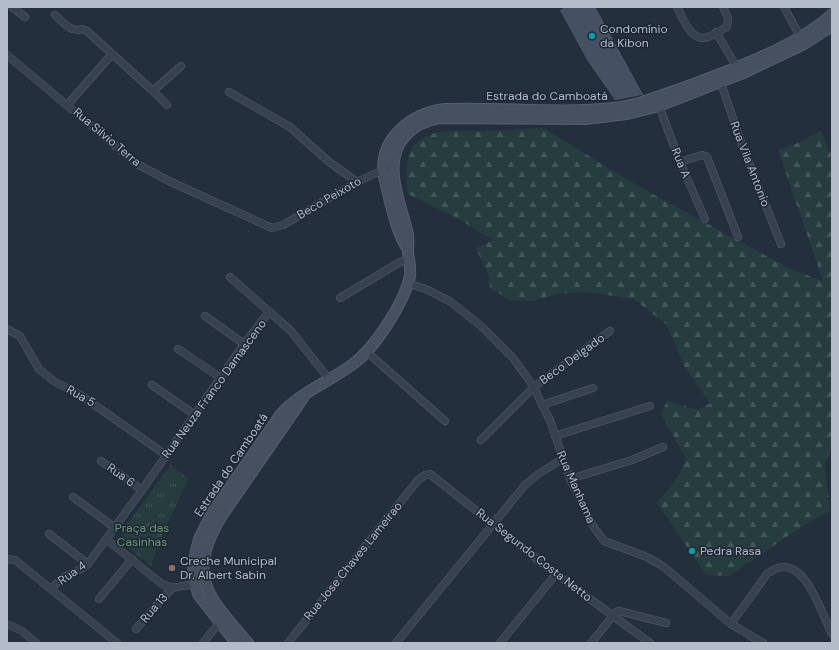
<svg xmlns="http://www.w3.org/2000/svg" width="839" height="650" viewBox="0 0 839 650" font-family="'DM Sans',sans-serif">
  <defs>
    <pattern id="forest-firs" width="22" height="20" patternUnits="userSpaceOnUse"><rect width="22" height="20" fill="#263c3f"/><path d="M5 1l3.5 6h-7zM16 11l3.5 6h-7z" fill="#435659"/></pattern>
    <pattern id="park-tufts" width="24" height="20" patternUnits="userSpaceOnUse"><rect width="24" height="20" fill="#263c3f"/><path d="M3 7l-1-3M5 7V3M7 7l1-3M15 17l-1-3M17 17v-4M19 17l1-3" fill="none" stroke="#435659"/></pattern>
  </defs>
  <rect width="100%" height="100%" fill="#242f3e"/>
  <path fill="url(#forest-firs)" d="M543,128L638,186L790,269L823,281L778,150L798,143L821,131L832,157V445L825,465L830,511L804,525L729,576L706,575L657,503L678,477L686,459L661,414L667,401L698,410L710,403L684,366L667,325L634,299L587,292L557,294L533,301L510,300L490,288L489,277L476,248L493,240L455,217L408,194C407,179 403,154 417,142C437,126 462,132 485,131C504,130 523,129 543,128Z"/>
  <path fill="url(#park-tufts)" d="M171,465L188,479L158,544L151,566L123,543L122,531Z"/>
  <path fill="#455162" stroke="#1f2835" d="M564,7H596L644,95L615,101L587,61L559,10Z"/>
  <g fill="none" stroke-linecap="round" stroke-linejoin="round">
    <g stroke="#565f6c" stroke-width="8">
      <g id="street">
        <path d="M12,7L25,17"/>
        <path d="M677,7C683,18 691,43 708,37C714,35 721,30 727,27L728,18L723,7"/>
        <path d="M784,7L802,40"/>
        <path d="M55,15C63,22 71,33 82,29L87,31L153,91L181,66"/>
        <path d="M716,32L739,71"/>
        <path d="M7,55L137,164L169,181L272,228L283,225L357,182L387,168"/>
        <path d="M721,83L743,148L781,244"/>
        <path d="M153,91L167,105"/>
        <path d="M229,92L290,127L328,161L357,182"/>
        <path d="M68,104L112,54"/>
        <path d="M659,106L680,162L705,219"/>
        <path d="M680,162L702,155L707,157L738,237"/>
        <path d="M230,277L291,331L329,379"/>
        <path d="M408,283L428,290L451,302L481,326L513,358L534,387L542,405L550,420L570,479L593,526L604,541L647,557L664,567L731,624L763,643"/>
        <path d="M340,298L400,262L409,259"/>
        <path d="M205,316L244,344"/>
        <path d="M7,329L20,336L39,369L55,382L79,394L166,455"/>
        <path d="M178,349L221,378"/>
        <path d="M367,352L445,421"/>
        <path d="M152,385L195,415"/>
        <path d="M542,405L593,388"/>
        <path d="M555,436L650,406"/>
        <path d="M481,440L534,387L610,331"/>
        <path d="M101,461L142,490"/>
        <path d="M570,479L632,460L663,447"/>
        <path d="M73,497L114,527"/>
        <path d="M49,534L88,564"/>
        <path d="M106,539L162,584L172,588L194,584"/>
        <path d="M7,559L15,560L117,643"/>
        <path d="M52,588L62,578L81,569L88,564L142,490L244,344L269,312"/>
        <path d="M99,599L132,559"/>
        <path d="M7,624L22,631L36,643"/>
        <path d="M731,624L767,574C802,546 820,610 832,634"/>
        <path d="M136,629L172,588"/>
        <path d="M203,643L219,623"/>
        <path d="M288,643L418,480L425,475L430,474L556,574L650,643"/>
        <path d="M396,643L525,485L537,475L562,459"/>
        <path d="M500,643L556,574"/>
        <path d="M591,643L616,612L619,611L666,623"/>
      </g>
    </g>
    <g stroke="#565f6c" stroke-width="12">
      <g id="secondary">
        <path d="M408,250C398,234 395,220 390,202C388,191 384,180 383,169C383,134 415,112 446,109C502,107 558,114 613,108C636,106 659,96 680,89C726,72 797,47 832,14"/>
        <path d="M236,643L198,594L193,576L194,560L199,539L212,513L281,414C301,392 329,382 353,364C375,348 404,303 410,276C411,268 409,260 408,252C408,246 409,240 408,234C401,204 381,163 405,136C414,126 427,120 440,118L585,119L627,114L659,106L741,74L804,44L832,26"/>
        <path d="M248,643C209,597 185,578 221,517L303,398"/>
      </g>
    </g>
    <use href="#street" stroke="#38414e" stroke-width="7"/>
    <use href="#secondary" stroke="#465061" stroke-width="10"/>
  </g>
  <g fill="#0f9aa8" stroke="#1d2633" stroke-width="1.5">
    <circle cx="592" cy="36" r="4"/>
    <circle cx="692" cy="551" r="4"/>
  </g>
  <circle fill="#8d6e63" stroke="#1d2633" stroke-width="1.5" cx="172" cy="568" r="4"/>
  <g text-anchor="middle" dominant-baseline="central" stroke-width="3" stroke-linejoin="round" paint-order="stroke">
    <g font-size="12" fill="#b4bcc9" stroke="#1d2633" text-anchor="start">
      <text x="600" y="29">Condomínio<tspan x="600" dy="14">da Kibon</tspan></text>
      <text x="700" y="551">Pedra Rasa</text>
      <text x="180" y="561">Creche Municipal<tspan x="180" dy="14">Dr. Albert Sabin</tspan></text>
    </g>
    <g font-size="12" fill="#b4bcc9" stroke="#1d2633">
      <text x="547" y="96">Estrada do Camboatá</text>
      <text transform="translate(107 137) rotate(40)">Rua Silvio Terra</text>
      <text transform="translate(681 163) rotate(68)">Rua A</text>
      <text transform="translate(750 164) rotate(69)">Rua Vila Antonio</text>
      <text transform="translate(329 198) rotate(-30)">Beco Peixoto</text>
      <text transform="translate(572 359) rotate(-36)">Beco Delgado</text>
      <text transform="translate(214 389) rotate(-54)">Rua Neuza Franco Damasceno</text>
      <text transform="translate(81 396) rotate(30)">Rua 5</text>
      <text transform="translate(231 465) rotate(-56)">Estrada do Camboatá</text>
      <text transform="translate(121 475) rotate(35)">Rua 6</text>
      <text transform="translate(576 487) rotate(66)">Rua Manhama</text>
      <text transform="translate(534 555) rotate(38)">Rua Segundo Costa Netto</text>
      <text transform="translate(353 561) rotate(-51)">Rua Jose Chaves Lameirao</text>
      <text transform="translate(72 573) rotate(-35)">Rua 4</text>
      <text transform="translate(154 608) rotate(-49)">Rua 13</text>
    </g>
    <g font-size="12" fill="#6b9a76" stroke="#1d2633">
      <text x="142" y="528">Praça das<tspan x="142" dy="14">Casinhas</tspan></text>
    </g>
  </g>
  <rect width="839" height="650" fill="none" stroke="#b4bcc9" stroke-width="16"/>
</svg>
